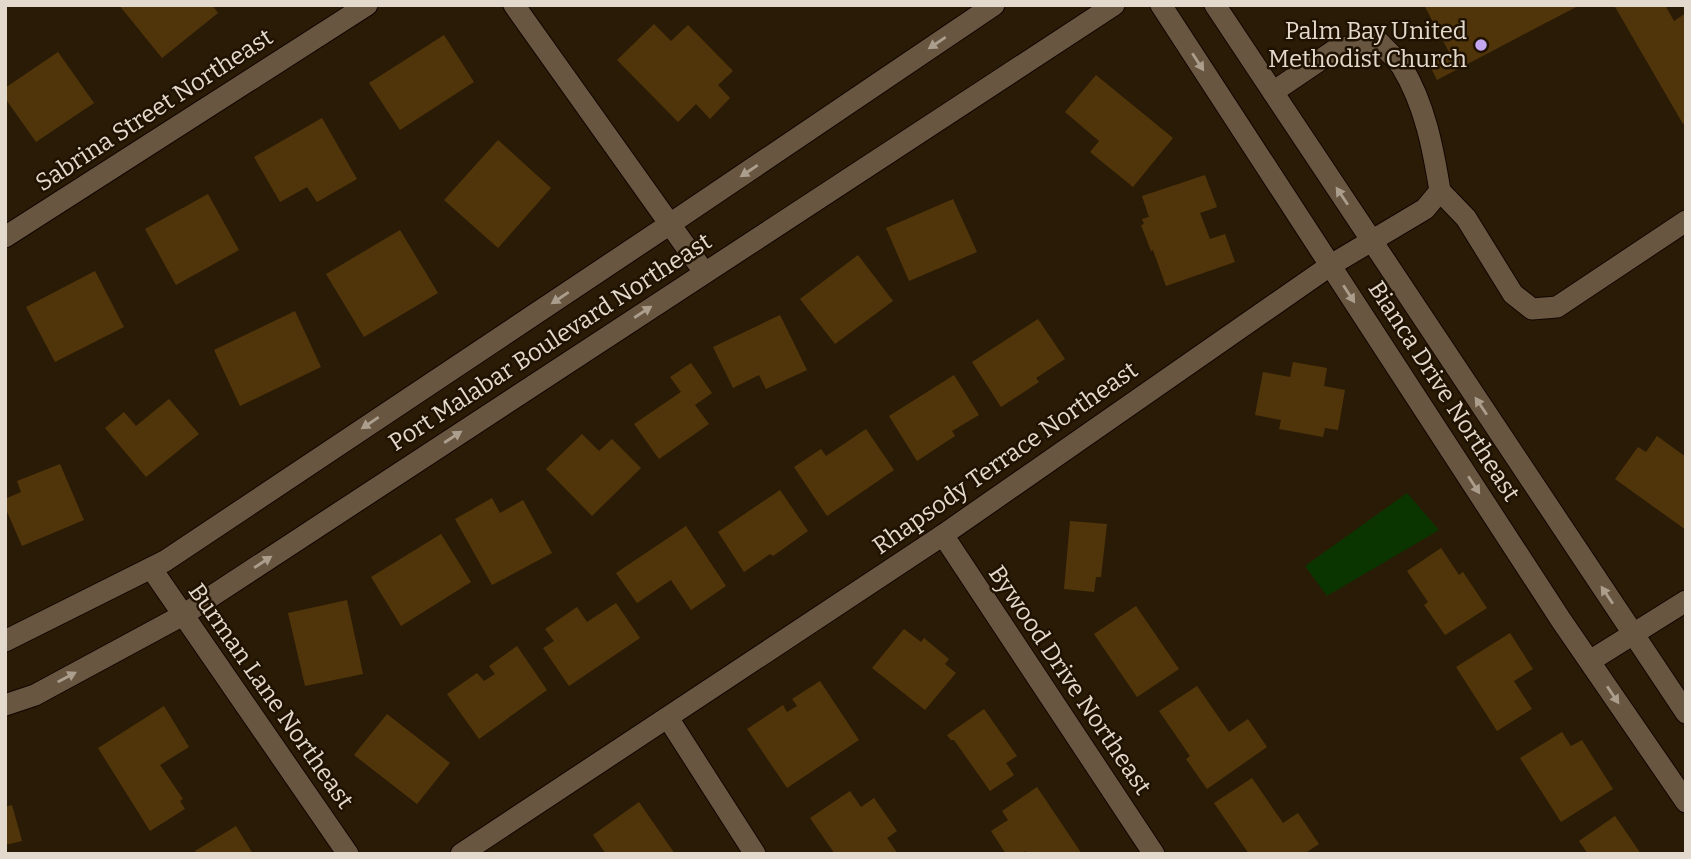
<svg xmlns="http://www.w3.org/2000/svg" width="1691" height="859" viewBox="0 0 1691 859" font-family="Bitter,serif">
  <rect width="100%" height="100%" fill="#2a1b06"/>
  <path fill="#0b3500" d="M1407,493L1439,530L1327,596L1305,566Z"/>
  <g fill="#51350a">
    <path d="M119,5H212L218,13L162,58Z"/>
    <path d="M1424,5H1580L1437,80L1429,64L1450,54Z"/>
    <path d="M1614,5H1665L1674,21L1686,13V122L1683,124Z"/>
    <path d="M654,24L671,41L688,25L733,71L718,85L730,98L710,119L696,104L678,122L617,60Z"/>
    <path d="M444,35L474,82L400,130L369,83Z"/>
    <path d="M58,52L94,103L36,142L5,98V88Z"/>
    <path d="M1096,75L1173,138L1133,187L1090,152L1099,141L1065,112Z"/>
    <path d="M322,118L357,179L317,202L307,187L280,202L254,157Z"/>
    <path d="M498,140L551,188L498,248L444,200Z"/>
    <path d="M1205,175L1217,207L1200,213L1210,239L1225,234L1235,262L1166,286L1153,250L1151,251L1141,225L1144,224L1142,219L1149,217L1142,196Z"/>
    <path d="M208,194L239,250L176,285L145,229Z"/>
    <path d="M953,199L977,252L909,281L886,228Z"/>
    <path d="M400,230L438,293L364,337L326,274Z"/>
    <path d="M858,255L893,301L835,344L800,299Z"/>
    <path d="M95,271L124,327L55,362L26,307Z"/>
    <path d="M295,311L321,367L240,406L214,350Z"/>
    <path d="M780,315L807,370L766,389L759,375L733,388L713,347Z"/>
    <path d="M1038,319L1065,359L1036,378L1039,382L1001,407L972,362Z"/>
    <path d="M1293,362L1327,368L1324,386L1345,390L1338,430L1325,428L1323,437L1279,429L1281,420L1255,415L1263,372L1290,377Z"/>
    <path d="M691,363L712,393L695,405L709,424L659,459L634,424L681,392L670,377Z"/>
    <path d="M954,375L979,415L952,431L955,436L917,461L889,416Z"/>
    <path d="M169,399L199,434L146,477L105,428L124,412L136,426Z"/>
    <path d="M866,429L894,470L827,516L794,467L821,449L826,456Z"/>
    <path d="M582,434L599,451L612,439L641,468L592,516L546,469Z"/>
    <path d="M1657,436L1686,457V530L1615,479L1638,447L1646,452Z"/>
    <path d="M60,464L84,520L22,546L5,507V499L21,492L17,481Z"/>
    <path d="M780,490L808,531L773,556L770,554L744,572L718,532Z"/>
    <path d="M492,498L500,513L523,500L552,553L492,585L455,519Z"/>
    <path d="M1070,521L1107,524L1101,577H1096L1094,592L1064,589Z"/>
    <path d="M686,526L726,586L691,610L671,580L637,603L616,573Z"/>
    <path d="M441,534L471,582L401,626L371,577Z"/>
    <path d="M1441,548L1459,575L1463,572L1487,608L1445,635L1424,605L1428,602L1407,571Z"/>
    <path d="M347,600L363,674L305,686L288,613Z"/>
    <path d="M616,603L640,638L569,686L543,648L554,641L545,629L577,607L587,622Z"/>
    <path d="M1136,606L1179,669L1137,697L1094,634Z"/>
    <path d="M904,629L921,642L924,638L949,659L945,664L956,673L925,710L872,668Z"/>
    <path d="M1510,633L1533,669L1514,681L1532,709L1497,731L1456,667Z"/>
    <path d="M517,646L547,690L479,739L447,694L477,673L484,681L495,674L489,666Z"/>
    <path d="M820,681L859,740L787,788L747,729L783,705L787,712L797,706L792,699Z"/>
    <path d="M1197,686L1229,732L1248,719L1267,747L1207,789L1186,759L1190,756L1159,711Z"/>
    <path d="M164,706L189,747L160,765L183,799L180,801L185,809L150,831L98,748Z"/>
    <path d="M984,709L1017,756L1006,763L1014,775L990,791L954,740H951L947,735Z"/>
    <path d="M387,714L450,763L417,804L354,755Z"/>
    <path d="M1562,732L1571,746L1582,740L1613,789L1561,822L1520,758Z"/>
    <path d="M1252,778L1283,823L1298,813L1319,844L1304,854H1249L1214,803Z"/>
    <path d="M1037,787L1082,854H1027L1025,851L1021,854H1006L991,831L1008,820L1002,811Z"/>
    <path d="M850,791L861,807L874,798L897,831L887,838L898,854H835L810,818Z"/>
    <path d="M639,802L675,854H606L593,835Z"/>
    <path d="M12,805L22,841L5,845V807Z"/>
    <path d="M1615,816L1641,854H1588L1579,841Z"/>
    <path d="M236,826L253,854H197L195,851Z"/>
  </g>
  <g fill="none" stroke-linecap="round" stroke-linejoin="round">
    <g stroke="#120500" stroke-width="23">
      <g id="minor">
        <path d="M514,5L704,272"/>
        <path d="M1161,5L1561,620L1686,802"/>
        <path d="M1215,5L1686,713"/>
        <path d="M1440,191L1466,218L1513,294L1532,309L1557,307L1686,221"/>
        <path d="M5,237L367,5"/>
        <path d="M943,535L1154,854"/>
        <path d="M151,568L348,854"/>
        <path d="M5,641L165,561L670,224L994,5"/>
        <path d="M1590,661L1686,601"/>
        <path d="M5,705L35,695L183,615L1114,5"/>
        <path d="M668,718L755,854"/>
        <path d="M461,854L943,535L1331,265L1425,209L1440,191C1433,148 1425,105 1402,67C1396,58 1387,51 1380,43L1360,44L1335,50L1273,92"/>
      </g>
    </g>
    <use href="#minor" stroke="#685640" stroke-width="21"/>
  </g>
  <defs><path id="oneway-solid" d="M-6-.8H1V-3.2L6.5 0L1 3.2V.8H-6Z" transform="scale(1.75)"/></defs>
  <g fill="#ac9e8d">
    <use href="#oneway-solid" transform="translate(937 43) rotate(146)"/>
    <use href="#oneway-solid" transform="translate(1198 62) rotate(57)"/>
    <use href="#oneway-solid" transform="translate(749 171) rotate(146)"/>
    <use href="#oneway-solid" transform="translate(1342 196) rotate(-124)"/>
    <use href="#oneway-solid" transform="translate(1349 294) rotate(57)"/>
    <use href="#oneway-solid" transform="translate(560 298) rotate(146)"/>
    <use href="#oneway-solid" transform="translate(643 312) rotate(-33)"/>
    <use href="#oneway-solid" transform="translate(1481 406) rotate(-124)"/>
    <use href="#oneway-solid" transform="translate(370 423) rotate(146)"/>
    <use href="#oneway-solid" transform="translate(453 437) rotate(-33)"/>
    <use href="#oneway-solid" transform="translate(1474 485) rotate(57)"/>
    <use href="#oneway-solid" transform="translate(263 562) rotate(-33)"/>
    <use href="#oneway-solid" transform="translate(1607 595) rotate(-124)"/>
    <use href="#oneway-solid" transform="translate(67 677) rotate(-28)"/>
    <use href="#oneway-solid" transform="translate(1613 695) rotate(56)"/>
  </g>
  <circle fill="#c3a7f2" stroke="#201200" stroke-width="2.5" cx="1481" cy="45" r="7"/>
  <g text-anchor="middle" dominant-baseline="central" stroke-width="5" stroke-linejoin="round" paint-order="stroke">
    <g font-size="24" fill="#e3d9cc" stroke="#201200" text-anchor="end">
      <text x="1467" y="31">Palm Bay United<tspan x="1467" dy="28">Methodist Church</tspan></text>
    </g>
    <g font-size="24" fill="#e3d9cc" stroke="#201200">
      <text transform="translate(154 110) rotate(-33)">Sabrina Street Northeast</text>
      <text transform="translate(550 342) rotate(-33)">Port Malabar Boulevard Northeast</text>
      <text transform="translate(1444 391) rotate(57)">Bianca Drive Northeast</text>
      <text transform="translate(1005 458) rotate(-35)">Rhapsody Terrace Northeast</text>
      <text transform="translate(1070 680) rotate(56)">Bywood Drive Northeast</text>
      <text transform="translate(271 696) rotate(55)">Burman Lane Northeast</text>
    </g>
  </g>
  <rect width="1691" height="859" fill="none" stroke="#e3d9cc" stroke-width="14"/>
</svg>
